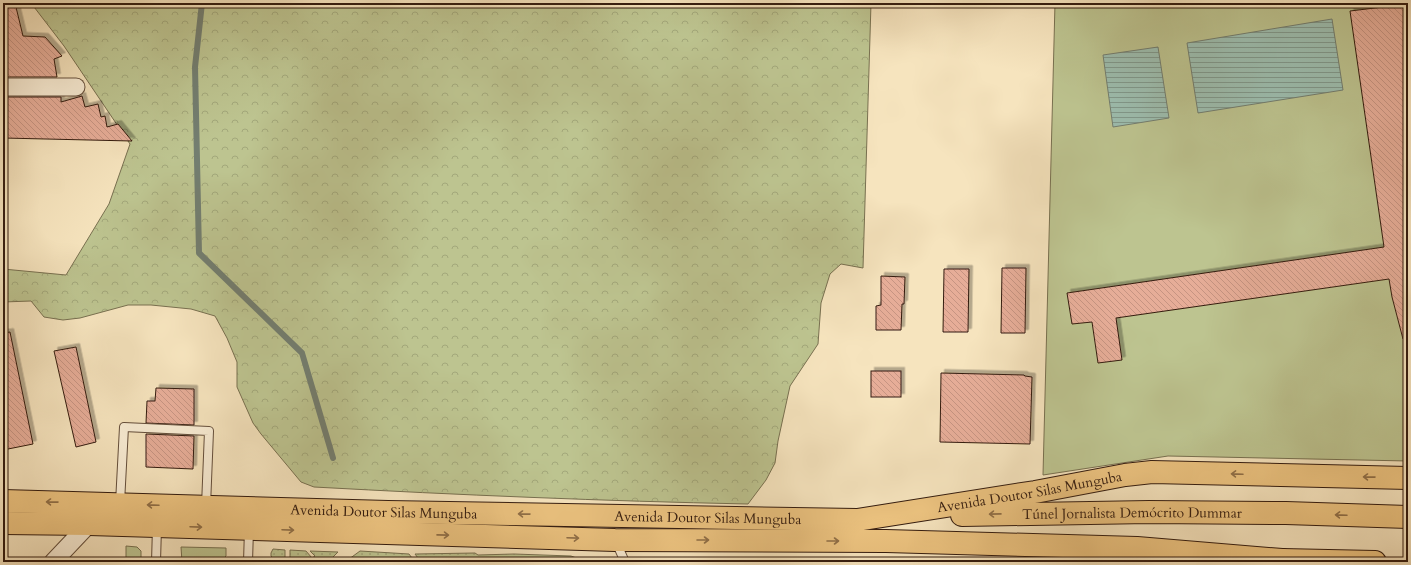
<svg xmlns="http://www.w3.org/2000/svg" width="1411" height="565" viewBox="0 0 1411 565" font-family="Cardo,serif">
  <defs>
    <pattern id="grass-dots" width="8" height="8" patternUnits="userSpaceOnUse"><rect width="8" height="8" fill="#bdc490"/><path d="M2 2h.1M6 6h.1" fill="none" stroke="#a3a87b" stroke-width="1.8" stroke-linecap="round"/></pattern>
    <pattern id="forest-crowns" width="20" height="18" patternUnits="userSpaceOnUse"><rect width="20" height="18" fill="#bdc490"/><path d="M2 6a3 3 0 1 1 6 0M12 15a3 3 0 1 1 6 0" fill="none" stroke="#a3a87b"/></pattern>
    <pattern id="water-rules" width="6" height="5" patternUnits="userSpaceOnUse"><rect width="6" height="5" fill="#9dbfb1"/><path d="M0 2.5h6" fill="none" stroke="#819a8e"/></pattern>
    <pattern id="building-back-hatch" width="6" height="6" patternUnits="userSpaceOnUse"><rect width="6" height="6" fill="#e6ad98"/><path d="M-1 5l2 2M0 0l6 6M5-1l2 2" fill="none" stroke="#c69482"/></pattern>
    <filter id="shadow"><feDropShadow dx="3.5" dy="-3.5" stdDeviation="0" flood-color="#0004"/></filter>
  </defs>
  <rect width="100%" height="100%" fill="#f6e4be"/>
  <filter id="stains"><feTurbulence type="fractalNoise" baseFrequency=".005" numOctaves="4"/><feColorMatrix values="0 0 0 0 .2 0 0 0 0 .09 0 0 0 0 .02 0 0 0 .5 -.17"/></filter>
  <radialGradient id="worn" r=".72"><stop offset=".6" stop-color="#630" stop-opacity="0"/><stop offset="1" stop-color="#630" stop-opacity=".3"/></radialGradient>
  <g fill="url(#grass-dots)" stroke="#787050">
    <path d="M273,549L285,550V558L290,559V550L306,551L312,558L315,556L310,551L338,552L328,562H276L271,556V553Z"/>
    <path d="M360,551L409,554L415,562H345Z"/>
    <path d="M475,553L478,555L514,554L571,556L587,562H421L415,554Z"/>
    <path d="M663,558L779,562H842H656L659,559Z"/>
  </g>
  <path fill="url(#forest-crowns)" stroke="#787050" d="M31,3H871L863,268L841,264L830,274L821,303L818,344L790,386L778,441L775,463L766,480L748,504C603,501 459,495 314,487L301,482L261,434L253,423L237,387V362L227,338L215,316L191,309L151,305H128L80,318L63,320L44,317L31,301L3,302V269L66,275L109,204L130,144L64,46Z"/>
  <g fill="#bdc490" stroke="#787050">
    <path d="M1055,3H1408V461L1168,456L1043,475Z"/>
    <path d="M126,546L137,547L141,551V562H126Z"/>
    <path d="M181,547L226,548V556L220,562H182Z"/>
  </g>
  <g fill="url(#water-rules)" stroke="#737e70">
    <path d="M1332,19L1343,90L1198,113L1187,43Z"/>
    <path d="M1158,47L1169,118L1113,127L1103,55Z"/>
  </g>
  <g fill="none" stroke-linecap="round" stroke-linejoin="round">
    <path stroke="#737e70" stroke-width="6" d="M202,3L195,67L199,253L302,353L333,458"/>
  </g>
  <g fill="url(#building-back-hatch)" stroke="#341c0f" filter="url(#shadow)">
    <path d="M3,3H15L23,36L45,37L62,56L54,59L57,77H3Z"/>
    <path d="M1408,4V339H1403L1392,297L1389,279L1116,318L1122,360L1098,363L1092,322L1072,324L1067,293L1384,247L1350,11Z"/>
    <path d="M82,96L85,107L98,104L101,117L105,116L107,127L118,124L132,141L3,138V97H61V102Z"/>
    <path d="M1002,268H1026L1025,333H1001Z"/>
    <path d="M944,269H969L968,332H943Z"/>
    <path d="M881,276L905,277L904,304H902L901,330H876V306L881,305Z"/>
    <path d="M10,332L33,444L3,450V333Z"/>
    <path d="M76,347L96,442L76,447L54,351Z"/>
    <rect x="871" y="371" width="30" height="26"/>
    <path d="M941,373L1024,375L1025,376L1032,377L1030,444L940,442Z"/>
    <path d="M156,388L194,389V425L146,423L147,401H155Z"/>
    <path d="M146,434L194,436L193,469L146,467Z"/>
  </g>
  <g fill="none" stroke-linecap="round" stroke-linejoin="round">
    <g stroke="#644e3b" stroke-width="10">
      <g id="service">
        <path d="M120,503L124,427L209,431L206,506"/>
        <path d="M616,542L625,562"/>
        <path d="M156,562L157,527"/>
        <path d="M248,562L249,529"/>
      </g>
    </g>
    <g stroke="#644e3b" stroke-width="19">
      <g id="minor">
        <path d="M3,87H76"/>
        <path d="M1114,547L1117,562"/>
        <path d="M53,562L89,524L90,517"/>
      </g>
    </g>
    <g stroke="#341c0f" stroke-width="24">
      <g id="primary">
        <path id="s1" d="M3,501L388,512L857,520L1035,492L1125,475L1152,472L1408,478"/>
        <path id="s2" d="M962,515L1149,512L1286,513L1408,517"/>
        <path d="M3,523L89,524L615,540L886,541L1137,548L1282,560L1287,562"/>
        <path d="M1282,560L1375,562"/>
      </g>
    </g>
    <use href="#service" stroke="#f9edd5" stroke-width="8"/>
    <use href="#minor" stroke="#f9edd5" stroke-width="17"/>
    <use href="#primary" stroke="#ebc27f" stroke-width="22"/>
  </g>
  <defs><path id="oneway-shaft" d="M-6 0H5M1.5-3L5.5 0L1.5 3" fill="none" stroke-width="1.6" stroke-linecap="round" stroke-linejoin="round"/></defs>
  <g stroke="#906f47">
    <use href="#oneway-shaft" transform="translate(1237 474) rotate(-178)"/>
    <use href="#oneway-shaft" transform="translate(1369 477) rotate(-179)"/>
    <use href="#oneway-shaft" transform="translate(52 502) rotate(-179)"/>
    <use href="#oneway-shaft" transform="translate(153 505) rotate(-178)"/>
    <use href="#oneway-shaft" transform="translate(524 514) rotate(-179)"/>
    <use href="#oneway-shaft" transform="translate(995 514) rotate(179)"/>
    <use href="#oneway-shaft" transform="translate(1341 515) rotate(-178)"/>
    <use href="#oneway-shaft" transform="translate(196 527) rotate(2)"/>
    <use href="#oneway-shaft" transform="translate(288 530) rotate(2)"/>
    <use href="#oneway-shaft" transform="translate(443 535) rotate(1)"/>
    <use href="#oneway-shaft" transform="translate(573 538) rotate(2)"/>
    <use href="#oneway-shaft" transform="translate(703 540)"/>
    <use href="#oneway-shaft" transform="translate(833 541)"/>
  </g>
  <g text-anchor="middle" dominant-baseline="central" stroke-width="3.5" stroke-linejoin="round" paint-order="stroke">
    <g font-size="14" fill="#341c0f" stroke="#f9edd5">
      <text stroke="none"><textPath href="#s1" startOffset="1029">Avenida Doutor Silas Munguba</textPath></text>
      <text stroke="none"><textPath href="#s1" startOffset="381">Avenida Doutor Silas Munguba</textPath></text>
      <text stroke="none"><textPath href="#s2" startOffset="170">Túnel Jornalista Demócrito Dummar</textPath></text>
      <text stroke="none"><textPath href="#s1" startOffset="705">Avenida Doutor Silas Munguba</textPath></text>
    </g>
  </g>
  <rect width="1411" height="565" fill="none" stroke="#f6e4be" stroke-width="16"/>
  <rect x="4" y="4" width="1403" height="557" fill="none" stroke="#341c0f" stroke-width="2"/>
  <rect x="8" y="8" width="1395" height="549" fill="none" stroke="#341c0f"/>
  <rect width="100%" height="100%" filter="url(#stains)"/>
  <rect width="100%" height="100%" fill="url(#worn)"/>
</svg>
